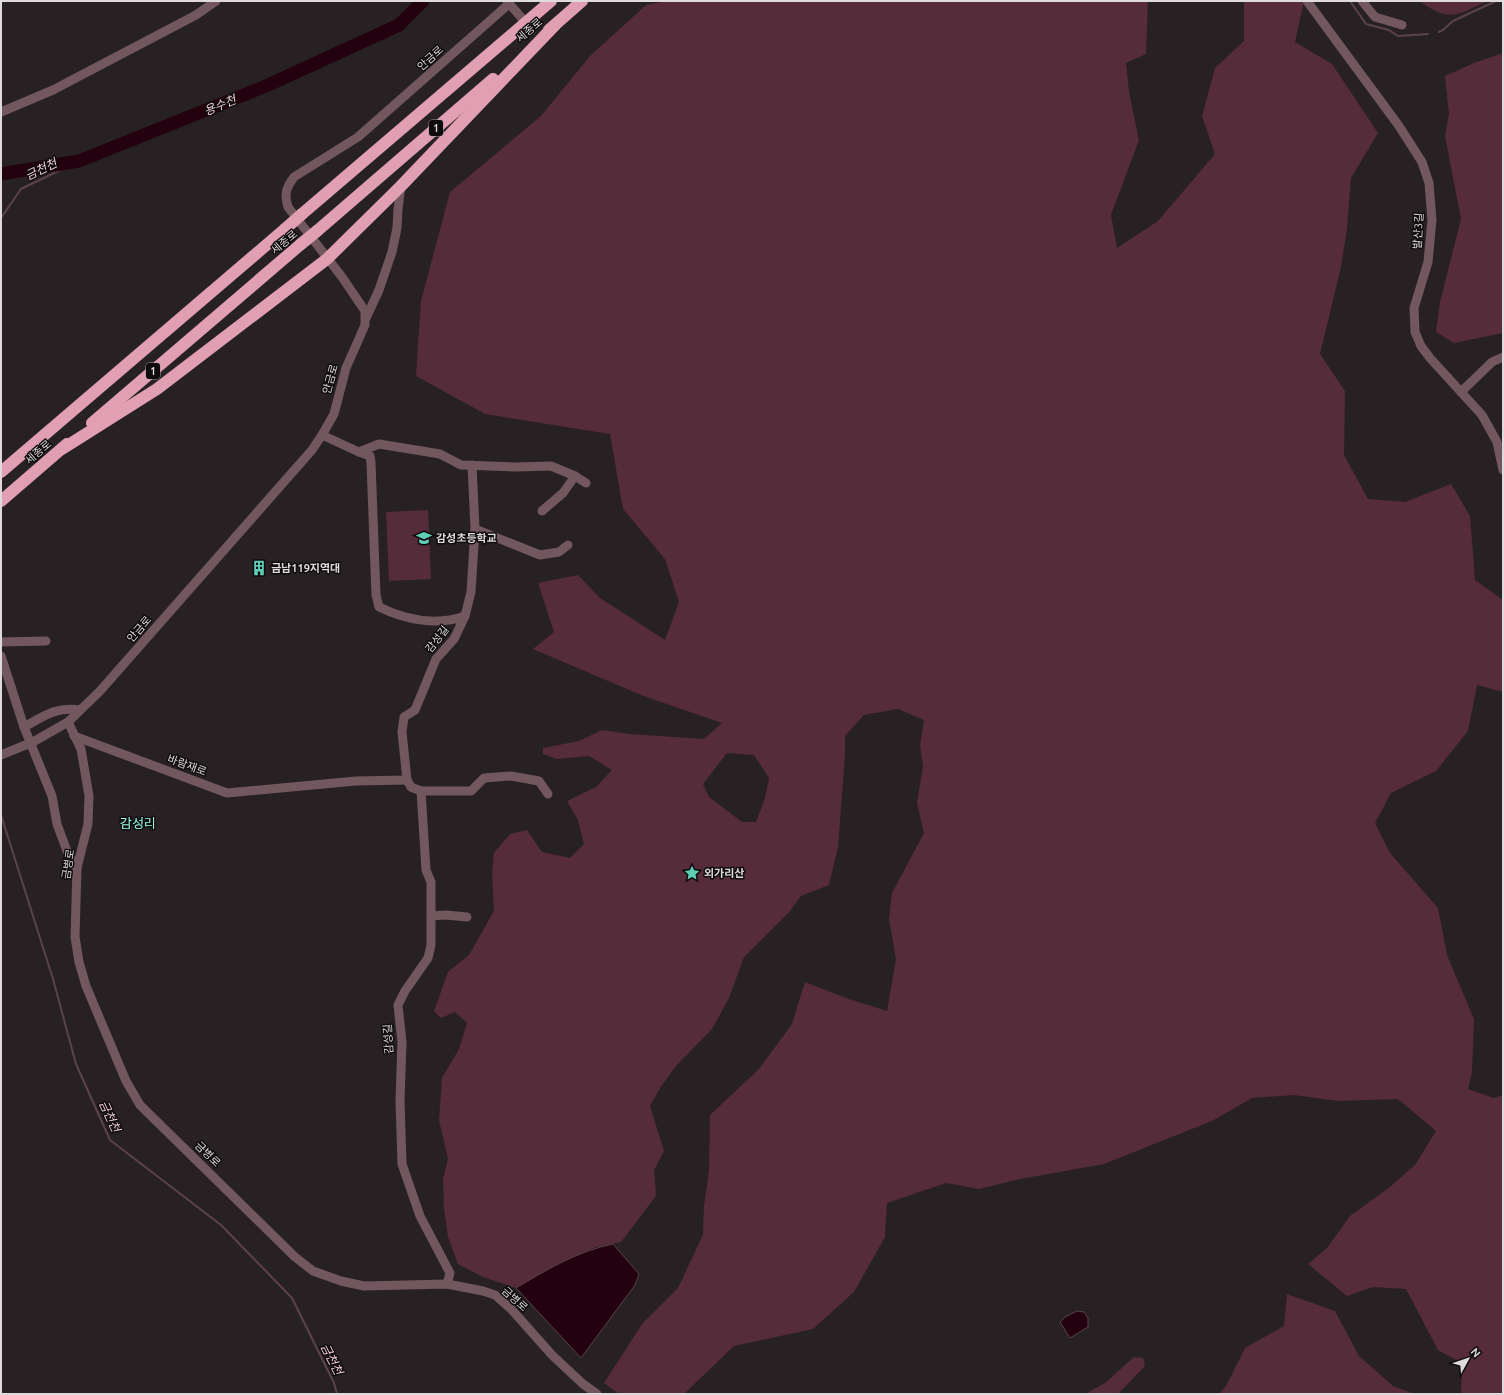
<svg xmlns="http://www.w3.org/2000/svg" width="1504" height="1395" viewBox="0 0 1504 1395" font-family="Ubuntu,'Noto Sans KR',sans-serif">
  <rect width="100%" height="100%" fill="#282123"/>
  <g fill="#562b3a" fill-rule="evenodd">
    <path d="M666,1H1148L1146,54L1126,63L1129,92L1139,140L1111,215L1117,248L1158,221L1215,154L1202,116L1215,68L1244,41V1H1304L1295,42L1332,64L1378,133L1351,178L1347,228L1341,267L1320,354L1345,391L1344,455L1368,499L1405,502L1451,484L1470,516L1475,580L1503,600V692L1477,685L1468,731L1436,771L1391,793L1375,823L1390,853L1438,908L1447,955L1474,1019L1472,1072L1468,1089L1494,1098L1503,1095V1394H1461L1462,1363L1438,1350L1406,1289L1373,1287L1347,1296L1308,1264L1327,1248L1350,1216L1390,1187L1415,1165L1436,1131L1398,1099L1338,1101L1294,1095L1252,1098L1212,1121L1104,1164L1020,1179L979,1189L946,1183L887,1203L885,1237L854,1292L813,1329L734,1346L684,1394H619L604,1383L642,1324L678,1288L703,1235L704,1206L709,1170L710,1115L759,1069L792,1024L805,982L849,999L887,1011L896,959L889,919L892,893L924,833L917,803L923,766L920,745L924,720L898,709L864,715L845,736V755L838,847L829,885L801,896L789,912L744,957L729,998L712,1029L675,1067L660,1088L650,1106L664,1151L654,1170L656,1196L621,1242L596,1247L548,1269L516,1288L483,1277L458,1264L448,1237L444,1209L443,1179L448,1159L439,1120L442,1078L459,1049L467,1023L455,1012L441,1018L434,1011L448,972L469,955L494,911L492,874L494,853L510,834L527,830L542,852L570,858L584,844L578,820L567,801L596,787L612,770L589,756L557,759L543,754V748L579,741L602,730L629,734L704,739L722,723L641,695L533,649L554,632L538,583L578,575L600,598L665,640L679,602L665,559L623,509L610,434L485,414L416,376L421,301L450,192L541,116L590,56L646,5ZM727,753L754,755L769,778L765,798L756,822H742L709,797L703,784Z"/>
    <path d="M1419,1H1487C1457,16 1449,22 1419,1Z"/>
    <path d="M1503,53V333L1454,343L1436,332L1440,302L1461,219L1445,136L1449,114L1445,76L1474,63Z"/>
    <path d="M428,510L431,579L389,581L386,512Z"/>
    <path d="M1287,1294L1335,1311L1359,1356L1393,1386L1415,1394H1219L1226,1386L1245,1348L1284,1326Z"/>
    <path d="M1134,1357L1143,1358L1145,1366L1118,1394H1085L1105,1383Z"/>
  </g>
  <g fill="#23010f" stroke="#5b424c">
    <path d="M613,1244L639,1274L635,1285L581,1358L516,1288C546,1270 578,1251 613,1244Z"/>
    <path d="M1077,1311L1084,1312L1088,1318V1327L1070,1338L1060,1322L1065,1317Z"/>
  </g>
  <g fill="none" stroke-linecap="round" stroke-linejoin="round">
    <g stroke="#5b424c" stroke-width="2">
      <path d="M1350,1L1366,24L1389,30L1398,36L1428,34"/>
      <path d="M1439,32L1443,30L1453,21L1496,1"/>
      <path d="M1,218L21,189L79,161"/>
      <path d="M1,815L53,979L76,1064L110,1140L221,1225L292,1298L334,1383L337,1394"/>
    </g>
    <path stroke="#23010f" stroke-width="13" d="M1,174L79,161L266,86L399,25L423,1"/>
    <g stroke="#72575f" stroke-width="9">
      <path d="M507,1L526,23"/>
      <path d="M1307,1L1399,126L1422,162L1429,183L1432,220L1428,262L1414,308L1415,332L1421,346L1430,358L1482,415L1497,442L1503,470"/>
      <path d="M1362,1L1375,17L1402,25"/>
      <path d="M1,112L53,90L196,15L216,1"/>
      <path d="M366,318L379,290L392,252L397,228L398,209L401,186"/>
      <path d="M1461,392L1492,362L1503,357"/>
      <path d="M322,435L359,452L379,444L440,454L461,465L516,467L551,466L575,476L586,483"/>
      <path d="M359,452L370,456L371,463L376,595L379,607C406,620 437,626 465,616"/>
      <path d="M542,511L563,493L575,476"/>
      <path d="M475,529L540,555L559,552L568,545"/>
      <path d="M1,642L46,641"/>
      <path d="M1,656L24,727C44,716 57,706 80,710"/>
      <path d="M68,722L81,749L89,796L88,824L77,868L75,937L79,962L86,986L126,1081L140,1105L295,1257L313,1271L341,1281L364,1286L447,1284L483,1291L495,1295L512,1310L552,1355L583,1384L597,1394"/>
      <path d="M24,727L52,796L57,824L67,851L77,868"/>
      <path d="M74,736L227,793L356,781L407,780"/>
      <path d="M33,742L68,722L100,691L312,450L322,435L334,414L346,368L365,325V311L342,277L288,207C284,194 286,188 294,177L358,137L509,4"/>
      <path d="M421,791H471L484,778L511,776L539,781L548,794"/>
      <path d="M431,916L446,915L467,917"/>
      <path d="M447,1284L450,1273L420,1216L402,1164L400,1101L402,1042L398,1005L405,991L428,958L431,945V882L426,870L421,791L411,787L407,780L402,732L404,717L415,710L436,659L454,639L465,616L471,592L475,529L472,465"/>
    </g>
    <g stroke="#e09fb3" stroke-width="12">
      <path d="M549,30L582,1"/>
      <path d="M302,214L551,1"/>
      <path d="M317,231L493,79"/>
      <path d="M92,423L301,244"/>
      <path d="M62,449L157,389L327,259L401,186L555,25"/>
      <path d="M1,472L285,229"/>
      <path d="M1,501L67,444"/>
    </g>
    <path stroke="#72575f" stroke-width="9" d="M1,755L33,742"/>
    <g stroke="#e09fb3" stroke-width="12">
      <path d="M285,229L302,214"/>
      <path d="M301,244L317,231"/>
    </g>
  </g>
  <defs>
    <g id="school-bare" transform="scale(1.2)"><path d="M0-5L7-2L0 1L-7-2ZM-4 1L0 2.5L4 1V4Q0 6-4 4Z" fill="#5eceb8" stroke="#0f0c0d" stroke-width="2.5" paint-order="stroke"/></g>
    <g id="building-bare" transform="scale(1.2)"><path d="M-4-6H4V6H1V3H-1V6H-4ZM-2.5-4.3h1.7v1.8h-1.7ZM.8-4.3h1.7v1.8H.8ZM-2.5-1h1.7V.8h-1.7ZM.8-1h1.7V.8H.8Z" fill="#5eceb8" stroke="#0f0c0d" stroke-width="2.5" paint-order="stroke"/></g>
    <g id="sight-bare" transform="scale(1.2)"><path d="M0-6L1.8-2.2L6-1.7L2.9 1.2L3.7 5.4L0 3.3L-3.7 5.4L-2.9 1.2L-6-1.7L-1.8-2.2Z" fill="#5eceb8" stroke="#0f0c0d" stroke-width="2.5" paint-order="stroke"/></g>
  </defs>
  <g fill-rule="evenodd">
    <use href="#school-bare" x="424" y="538"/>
    <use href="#building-bare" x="259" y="568"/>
    <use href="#sight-bare" x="692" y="873"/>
  </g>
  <g text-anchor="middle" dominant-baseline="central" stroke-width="3" stroke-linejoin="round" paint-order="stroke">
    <g fill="#0f0c0d" stroke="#a19c9d" stroke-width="1">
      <rect x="429" y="120" width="14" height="16" rx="3"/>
      <rect x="146" y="363" width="14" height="16" rx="3"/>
    </g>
    <g font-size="10" font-weight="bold" fill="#dfdadb">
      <text x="436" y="128">1</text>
      <text x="153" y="371">1</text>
    </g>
    <g font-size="11" fill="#dfdadb" stroke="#0f0c0d">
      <text transform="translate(529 30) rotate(-41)">세종로</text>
      <text transform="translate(430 58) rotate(-42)">안금로</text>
      <text transform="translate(1418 231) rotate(-87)">발산3길</text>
      <text transform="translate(284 242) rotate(-40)">세종로</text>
      <text transform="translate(330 379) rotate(-74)">안금로</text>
      <text transform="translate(38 452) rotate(-41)">세종로</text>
      <text transform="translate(139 629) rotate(-49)">안금로</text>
      <text transform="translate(437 639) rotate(-52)">감성길</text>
      <text transform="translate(187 765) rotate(20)">바람재로</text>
      <text transform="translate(68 864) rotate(-81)">금병로</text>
      <text transform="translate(388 1039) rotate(-94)">감성길</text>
      <text transform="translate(208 1154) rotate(44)">금병로</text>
      <text transform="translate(515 1299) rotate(42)">금병로</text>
    </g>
    <g font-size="11" font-weight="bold" fill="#dfdadb" stroke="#0f0c0d" text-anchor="start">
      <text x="436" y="538">감성초등학교</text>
      <text x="271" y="568">금남119지역대</text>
      <text x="704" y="873">외가리산</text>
    </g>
    <g font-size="12" font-style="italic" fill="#f5cfda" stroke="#0f0c0d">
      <text transform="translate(220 105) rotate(-22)">용수천</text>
      <text transform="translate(41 169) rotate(-26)">금천천</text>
      <text transform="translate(110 1116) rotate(65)">금천천</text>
      <text transform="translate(332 1359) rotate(63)">금천천</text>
    </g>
    <g font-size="13" fill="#95fae4" stroke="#0f0c0d">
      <text x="138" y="823">감성리</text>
    </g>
  </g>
  <rect width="1504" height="1395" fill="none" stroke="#dfdadb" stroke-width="4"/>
  <g transform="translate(1468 1359) rotate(50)" stroke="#0f0c0d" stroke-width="3" paint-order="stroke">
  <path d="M0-3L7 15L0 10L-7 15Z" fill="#dfdadb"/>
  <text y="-6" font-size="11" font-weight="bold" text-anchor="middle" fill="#dfdadb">N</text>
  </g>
</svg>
